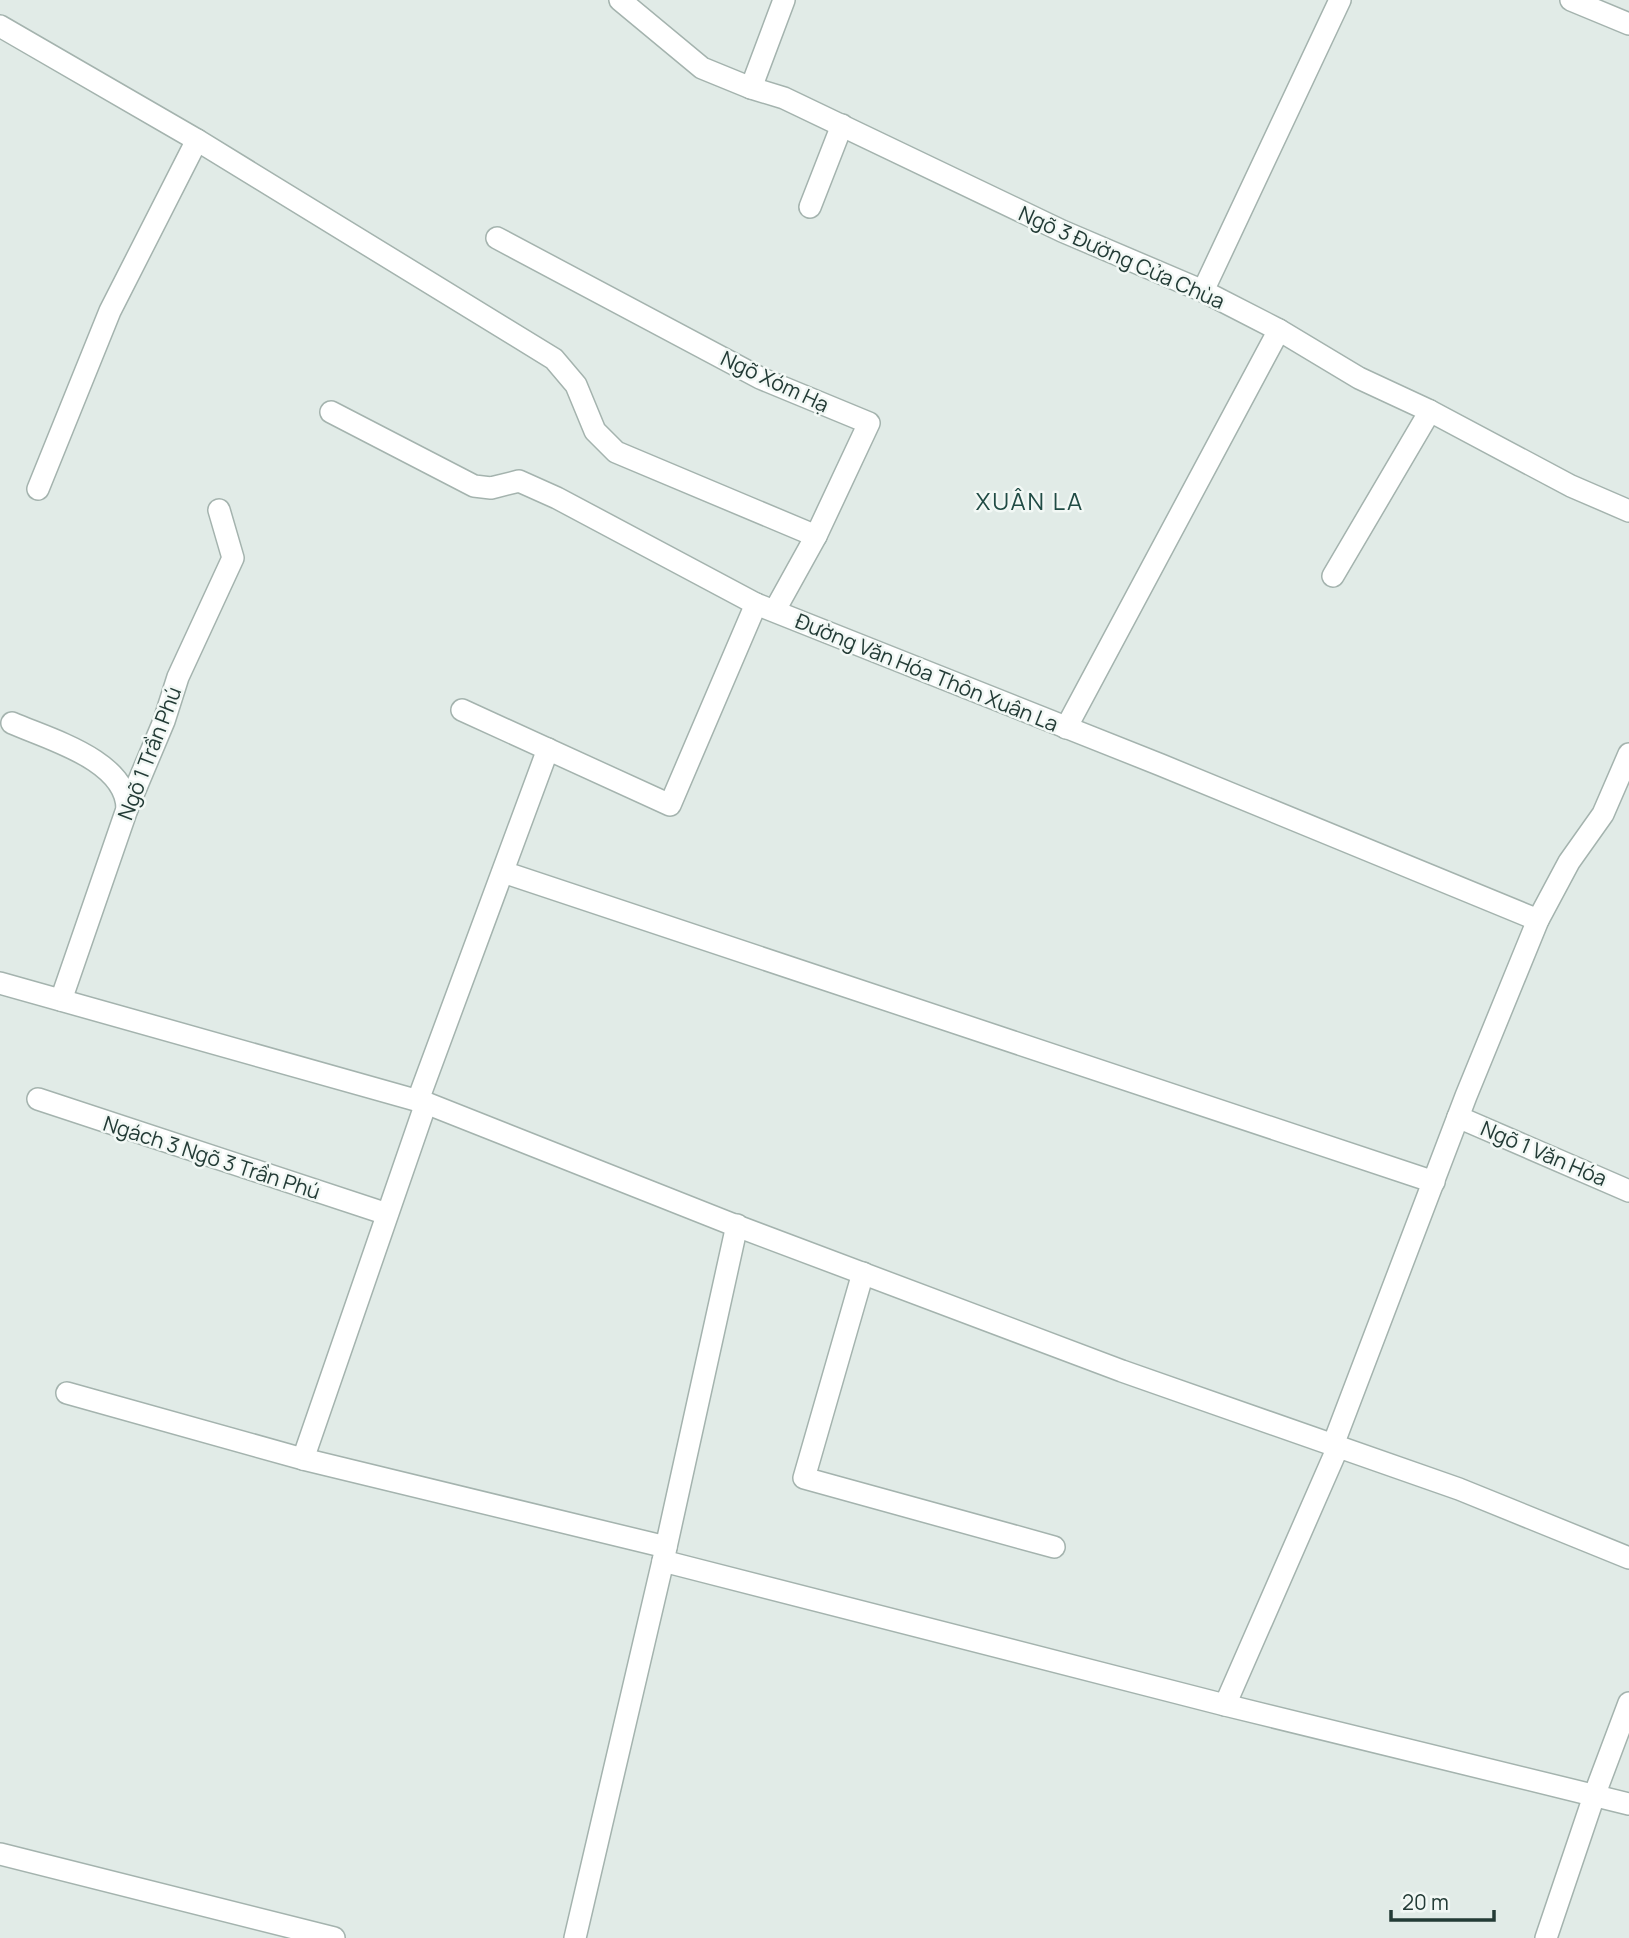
<svg xmlns="http://www.w3.org/2000/svg" width="1629" height="1938" viewBox="0 0 1629 1938" font-family="Manrope,sans-serif">
  <rect width="100%" height="100%" fill="#e1ebe7"/>
  <g fill="none" stroke-linecap="round" stroke-linejoin="round">
    <g stroke="#a4b3ae" stroke-width="24">
      <g id="service">
        <path d="M810,207L842,125"/>
        <path d="M127,809L164,721L178,677L233,558L219,510"/>
        <path d="M38,1099L387,1214"/>
        <path d="M1458,1117L1629,1191"/>
      </g>
    </g>
    <g stroke="#a4b3ae" stroke-width="24">
      <g id="minor">
        <path d="M620,0L702,68L751,88L784,98L1062,231L1203,291L1279,330L1359,378L1430,411L1571,486L1629,511"/>
        <path d="M1571,0L1629,24"/>
        <path d="M0,26L197,140L554,359L576,385L595,431L616,452L816,536"/>
        <path d="M751,88L784,0"/>
        <path d="M497,238L760,378L869,423L816,536L775,610"/>
        <path d="M1203,291L1340,0"/>
        <path d="M331,412L474,486L491,488L519,481L557,498L756,604L1161,765L1538,920"/>
        <path d="M38,489L110,311L197,140"/>
        <path d="M1333,576L1430,411"/>
        <path d="M462,710L670,805L756,604"/>
        <path d="M12,723C48,739 127,760 127,809L61,1000"/>
        <path d="M1066,728L1279,330"/>
        <path d="M503,872L1434,1182"/>
        <path d="M0,983L426,1103L729,1223L1122,1371L1459,1489L1629,1558"/>
        <path d="M418,1100L548,749"/>
        <path d="M863,1273L804,1478L1054,1547"/>
        <path d="M67,1393L303,1459L666,1547"/>
        <path d="M1333,1445L1466,1096L1538,920L1569,862L1603,814L1629,754"/>
        <path d="M303,1459L426,1103"/>
        <path d="M663,1561L1225,1705L1629,1804"/>
        <path d="M1225,1705L1338,1447"/>
        <path d="M0,1854L334,1938"/>
        <path d="M575,1938L663,1561L737,1225"/>
        <path d="M1546,1938L1594,1796L1629,1703"/>
      </g>
    </g>
    <use href="#service" stroke="#fff" stroke-width="21"/>
    <use href="#minor" stroke="#fff" stroke-width="21"/>
  </g>
  <g text-anchor="middle" dominant-baseline="central" stroke-width="5" stroke-linejoin="round" paint-order="stroke">
    <g font-size="21" fill="#233b36" stroke="#f2f8f5">
      <text transform="translate(1122 257) rotate(24)">Ngõ 3 Đường Cửa Chùa</text>
      <text transform="translate(775 381) rotate(25)">Ngõ Xóm Hạ</text>
      <text transform="translate(927 672) rotate(22)">Đường Văn Hóa Thôn Xuân La</text>
      <text transform="translate(149 753) rotate(-69)">Ngõ 1 Trần Phú</text>
      <text transform="translate(1544 1153) rotate(23)">Ngõ 1 Văn Hóa</text>
      <text transform="translate(212 1157) rotate(18)">Ngách 3 Ngõ 3 Trần Phú</text>
    </g>
    <g font-size="24" letter-spacing="2" fill="#204b44" stroke="#f2f8f5">
      <text x="1030" y="500">XUÂN LA</text>
    </g>
  </g>
  <path d="M1391 1910v10h103v-10" fill="none" stroke="#233b36" stroke-width="3.5"/>
  <text x="1402" y="1910" font-size="21" fill="#233b36" stroke="#f2f8f5" stroke-width="5" paint-order="stroke">20 m</text>
</svg>
